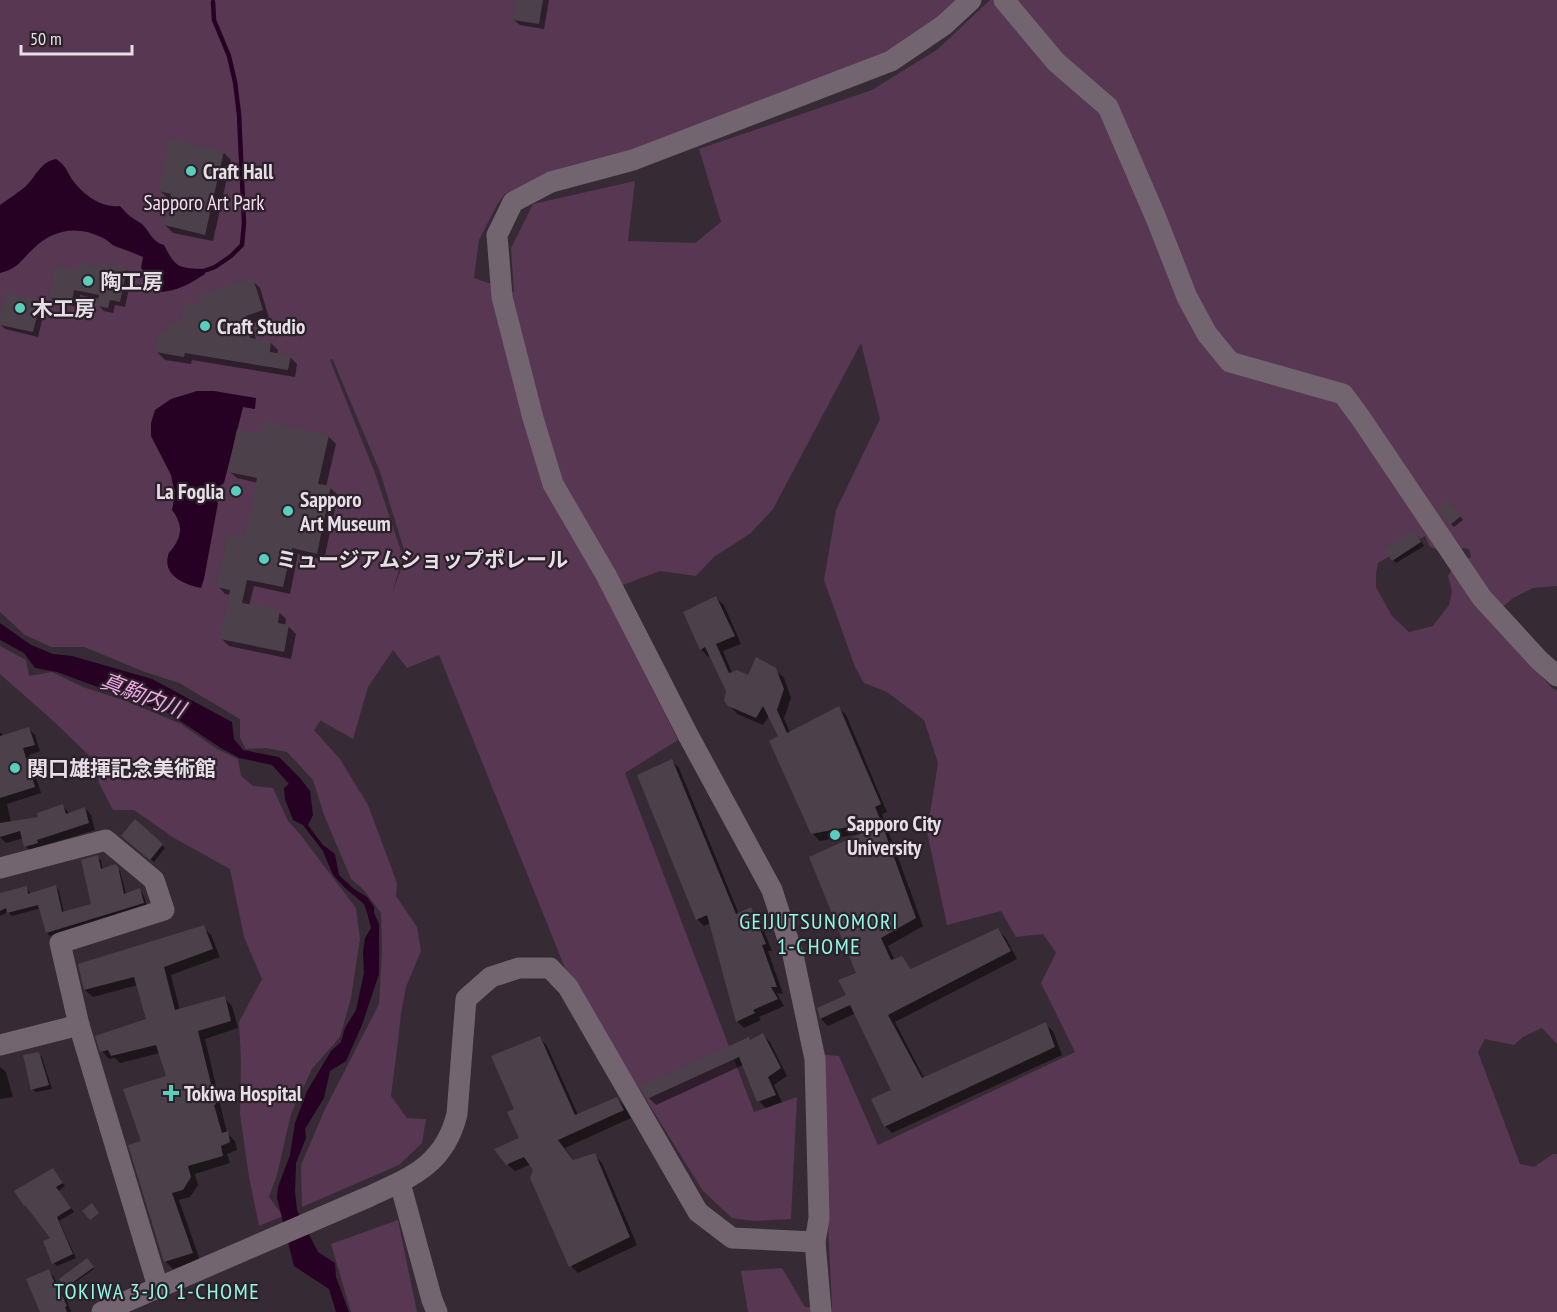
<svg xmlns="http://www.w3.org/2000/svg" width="1557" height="1312" viewBox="0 0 1557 1312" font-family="'PT Sans Narrow','Noto Sans JP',sans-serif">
  <rect width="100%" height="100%" fill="#362a34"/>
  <g fill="#573752" fill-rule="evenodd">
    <path d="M0,0H961L954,8L880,56L610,160L536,180L505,194L497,205L479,240L474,278L514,292L511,248L533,204L635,181L628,241L695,243L721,222L699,149L872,90L938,49L990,0H1557V586L1533,588L1513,598L1489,619L1553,689L1557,690V1044L1542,1028L1523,1037L1514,1045L1485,1039L1478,1052L1520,1164L1534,1167L1553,1154H1557V1312H748L741,1271L782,1268L805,1307L832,1308L820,1054L839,1056L878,1145L1075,1052L1041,983L1056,953L1043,934L1016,937L1001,911L947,925L927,832L938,763L924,720L887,692L864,683L855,667L824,580L836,510L880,419L861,343L773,509L751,533L714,557L696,576L660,571L604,592L678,740L625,773L754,1112L797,1097L791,1219L754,1221L732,1218L703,1191L567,973L439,655L407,668L393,650L368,687L353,739L323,722L321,720L314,730L340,759L368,805L397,883L396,896L417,927L421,951L406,987L401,1014L398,1041L391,1096L407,1118L426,1119L422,1143L399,1165L302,1207L301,1165L325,1109L379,1004L382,950L381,913L363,889L351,879L324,815L313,780L287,752L266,748L246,749L240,738V719L179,683L145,672L84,647H51L25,635L0,612ZM331,359L333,360L380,472L406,556L392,593L403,557L375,473L330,360ZM1425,536L1430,547C1443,552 1455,546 1469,549L1471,557L1454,566L1448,576L1452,591L1449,605L1433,626L1409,632L1392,616L1376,587V573L1378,563Z"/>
    <path d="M0,646L26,660L29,676L52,672L83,687L126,701L181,724L217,749L238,759L241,776L253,786L273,788L288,821L300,834L356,908L360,939L351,998L340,1037L312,1069L291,1114L277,1175L269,1197L283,1216L259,1226L249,1177L240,1114L241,1062L239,1022L262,979L244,937L230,869L174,838L134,810H113L99,783L96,762L51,719L0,674Z"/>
    <path d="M398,1220L417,1312H351L331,1244Z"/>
  </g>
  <g fill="#270124">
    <path d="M56,159C67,166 67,173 74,182C85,196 102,208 120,206C128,215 129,216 139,222C150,229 150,241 164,245C176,268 178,268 204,269L205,274C191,283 178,291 161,292L151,278L141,268L143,257C134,253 126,250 117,247C111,245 107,239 101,237C76,225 52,230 33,249C21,260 18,269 0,273V205C9,198 20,192 28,184C37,174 41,162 56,159Z"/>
    <path d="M197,391H214L256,398L255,409L243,407L224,483L213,491L214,497L218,503L204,579L201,588C185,585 163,576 168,556C169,551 170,552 173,548C183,534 182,523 172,510L175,495L171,475L151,436V423L155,410L171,399Z"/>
    <path d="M0,623L31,645L53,654L72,656L152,679L232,722L234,739L243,750L279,757L300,778L310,791L313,815L308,825L323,845L335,854L339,875L354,889L367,897L374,907V913L379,924V974L362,1025L346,1061L330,1071L324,1098L305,1129L306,1138L296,1163L295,1192L297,1210L318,1252L335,1263L336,1277L349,1312H336L329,1289L294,1266L277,1198L278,1187L290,1155L295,1123L307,1091L331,1051L341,1042L345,1028L356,1010L364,973L363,953L365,938L371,928L367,912L364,904L344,887L333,875L323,851L303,825L293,820L285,799L284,788L289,784L272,765L239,758L221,748L168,713L57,672L35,668L24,653L0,640Z"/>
  </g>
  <g fill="#0007">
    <path d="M517,0H549L544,29L520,25L514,20Z"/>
    <path d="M224,153L231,160L213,241L173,233L165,225L171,199L168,198L160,191Z"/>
    <path d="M102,269H126L132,275L125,307L115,305L113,313L104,311L98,305L100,299L80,295L77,307L55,302L50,296L79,273Z"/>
    <path d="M252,280L260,288L269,318L252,323L256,340L271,343L278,350L277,354L290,357L297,364L295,377L192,360L191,364L165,360L157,352L169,335L203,306Z"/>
    <path d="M40,302L45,308L38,337L5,329L0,324V322Z"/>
    <path d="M262,435L328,436L336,444L326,487L330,488L338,495L324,560L298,554L290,594L254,586L249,606L279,612L286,619L285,626L289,627L296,634L291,659L229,646L222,639L231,595L225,594L218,586L245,539L258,483L237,478L229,471Z"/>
    <path d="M1452,505L1463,520L1454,527L1451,524Z"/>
    <path d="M1417,535L1424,546L1396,563L1393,560Z"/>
    <path d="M716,598L724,605L741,644L723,651L732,673L748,677L776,670L784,678L791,698L784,718L790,733L839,708L846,715L887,812L882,814L887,828L884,829L889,833L923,926L888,946L895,961L902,958L912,970L997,930L1005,937L1017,959L895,1022L924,1078L1045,1024L1053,1031L1062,1055L892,1133L885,1126L893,1090L856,1013L828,1026L821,1019L819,1009L848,996L857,974L863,833L820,841L813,834L780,736L769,716L763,725L737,714L729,705L728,690L711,655L708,657L701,649Z"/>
    <path d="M28,728L35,735L40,751L29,755L41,793L7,804L11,822L40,818L63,806L70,814L85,808L91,815L95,830L42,846L32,853L26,846L24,838L6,843L0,837V732L4,736Z"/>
    <path d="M672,761L679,768L739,914L750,909L758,916L772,951H768L783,994L777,993L784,1006L759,1017L761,1020L744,1028L737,1021L711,923L704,926L697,919Z"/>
    <path d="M136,821L165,848L154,862L126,839Z"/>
    <path d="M97,857L101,860L103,870L114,866L120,871L126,894L140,890L143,894L147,906L50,936L47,933L41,908L12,916L8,912L0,916V896L26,888L29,891L30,895L56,887L59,891L64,913L93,905Z"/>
    <path d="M203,927L211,935L220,957L171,975L180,1011L224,998L232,1006L238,1028L205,1039L227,1133L235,1141L237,1150L227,1154L230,1163L195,1174L198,1185L190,1197L179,1200L200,1260L173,1269L165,1261L143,1142L168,1077L160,1053L120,1063L115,1058L109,1059L102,1051L148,1020L138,985L93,997L85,990L80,965Z"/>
    <path d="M763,1035L770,1042L787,1076L774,1085L782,1102L766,1108L759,1101L743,1065L656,1105L649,1098L749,1038L751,1041Z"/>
    <path d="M540,1038L547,1046L578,1115L616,1098L624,1106L631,1118L565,1148L574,1161L594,1155L602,1163L637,1245L578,1273L571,1266L534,1170L531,1164L515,1171L507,1164L521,1138L516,1110Z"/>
    <path d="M39,1054L42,1057L52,1089L36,1092L32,1089Z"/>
    <path d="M0,1067L6,1072L13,1097L0,1099Z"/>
    <path d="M56,1174L65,1186L58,1191L74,1212L59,1221L76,1258L57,1266L54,1263L52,1238Z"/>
    <path d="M87,1260L94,1269L67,1288L61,1280Z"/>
    <path d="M49,1271L54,1277L61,1293L66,1298L71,1312H43Z"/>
  </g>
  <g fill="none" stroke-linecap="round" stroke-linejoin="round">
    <path stroke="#270124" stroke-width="4.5" d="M201,272L215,267L231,256L242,245L244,223L239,114L235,82L229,56L214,20L213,2"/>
  </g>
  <g fill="#4c404a">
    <path d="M516,0H543L539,24L513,20Z"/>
    <path d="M170,139L224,151L205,235L164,225L171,194L158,191Z"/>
    <path d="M80,262L101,267L102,262L127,268L120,302L110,300L108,308L97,306L99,295L74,290L72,302L48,297L55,266L78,271Z"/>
    <path d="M253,278L263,310L246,316L250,338L271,341L270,352L291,355L288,370L185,353L184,357L155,352L159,332L168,333L170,321L180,323L184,301L201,305L199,295Z"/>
    <path d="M5,292L41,301L33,332L0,325V315Z"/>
    <path d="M263,421L329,435L318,484L331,486L317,554L292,548L283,587L247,580L242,603L280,610L278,623L289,625L284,652L220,639L230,590L216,587L228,534L244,537L257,478L228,472L237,429L261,434Z"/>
    <path d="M1448,500L1461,516L1450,525L1437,508Z"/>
    <path d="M1414,530L1421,542L1392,561L1384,549Z"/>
    <path d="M716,596L735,636L716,644L729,673L737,670L748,675L756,657L776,668L784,689L777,710L787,733L839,706L881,804L875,807L881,821L811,834L769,741L778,736L763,706L756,718L728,706L724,701L726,691L705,647L700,650L683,612Z"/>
    <path d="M29,727L35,745L23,748L35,787L0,798V736Z"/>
    <path d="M672,759L736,914L751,907L766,944L762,945L777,987H771L778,999L753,1010L755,1013L736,1022L707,915L696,920L637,775Z"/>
    <path d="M63,804L66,814L85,807L89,823L37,840L38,843L24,847L20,831L0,837V823L38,817L37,813Z"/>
    <path d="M135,819L163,844L150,860L121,836Z"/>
    <path d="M882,824L916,918L881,938L891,960L902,956L911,969L998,928L1011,951L888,1015L922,1078L1046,1022L1055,1047L884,1127L871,1099L891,1090L850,1005L820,1019L817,1008L846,995L838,980L856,973L809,857Z"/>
    <path d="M98,855L101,869L115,864L118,866L124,894L140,888L144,903L46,933L38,905L7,913L6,908L0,911V893L27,886L28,894L56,885L62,912L91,904L81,860Z"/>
    <path d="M204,925L213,949L164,967L175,1010L225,996L231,1021L198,1031L216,1104L214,1105L222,1133L228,1131L230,1142L221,1146L223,1156L188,1166L191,1177L183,1190L172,1193L193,1253L164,1262L128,1145L141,1141L123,1089L166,1076L156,1045L111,1056L108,1050L100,1052L95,1036L146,1019L134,977L84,990L78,964Z"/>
    <path d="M763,1033L781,1068L768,1077L776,1095L757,1102L739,1057L647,1099L640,1086L749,1037L750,1040Z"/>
    <path d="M540,1036L575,1115L617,1097L624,1110L558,1140L573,1160L595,1153L630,1237L569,1267L530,1178L533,1170L524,1157L506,1165L494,1149L519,1138L507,1112L514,1109L491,1056Z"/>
    <path d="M39,1052L49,1085L31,1090L23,1055Z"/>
    <path d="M53,1168L63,1183L56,1187L71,1208L57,1217L73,1254L52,1264L43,1241L50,1238L25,1205L24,1206L14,1191Z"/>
    <path d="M92,1203L99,1213L90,1220L82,1211Z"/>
    <path d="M87,1258L94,1267L65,1288L59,1279Z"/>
    <path d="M49,1269L58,1291L60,1290L67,1306L65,1307L67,1312H40L26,1279Z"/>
  </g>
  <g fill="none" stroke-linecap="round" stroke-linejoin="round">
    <g stroke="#726570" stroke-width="21">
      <path d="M1004,0L1056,62L1108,107L1156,218L1187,297L1207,334L1230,362L1343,394L1360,417L1482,598L1539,660L1557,676"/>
      <path d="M0,868L106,840L154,880L164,910L60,943L79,1025L158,1287"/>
      <path d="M0,1045L79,1025"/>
      <path d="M400,1183L432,1300L437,1312"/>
      <path d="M102,1312L368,1197C412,1177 445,1164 457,1114L466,999L491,977L519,968H550L568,987L698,1212L732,1238L815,1242"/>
      <path d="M821,1312L815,1242L819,1218L815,1059L793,955L772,890L688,735L606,575L553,484L533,418L502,297L497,235L513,202L551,182L633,160L891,61L944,25L971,0"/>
    </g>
  </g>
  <g fill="#5acebc" stroke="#2b212a" stroke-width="2">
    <circle cx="191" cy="171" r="6"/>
    <circle cx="88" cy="281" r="6"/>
    <circle cx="20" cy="308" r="6"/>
    <circle cx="205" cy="326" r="6"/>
    <circle cx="236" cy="491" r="6"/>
    <circle cx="288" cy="511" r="6"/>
    <circle cx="264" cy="559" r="6"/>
    <circle cx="15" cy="768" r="6"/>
    <circle cx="835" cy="835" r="6"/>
    <path d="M168 1084h6v6h6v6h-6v6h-6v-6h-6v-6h6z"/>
  </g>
  <g text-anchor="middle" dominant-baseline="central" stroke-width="4.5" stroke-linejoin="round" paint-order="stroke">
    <g font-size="21" font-weight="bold" fill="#e7dfe5" stroke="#2b212a" text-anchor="start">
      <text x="203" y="171">Craft Hall</text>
      <text x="100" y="281">陶工房</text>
      <text x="32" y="308">木工房</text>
      <text x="217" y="326">Craft Studio</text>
      <text x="224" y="491" text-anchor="end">La Foglia</text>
      <text x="300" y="499">Sapporo<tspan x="300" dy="24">Art Museum</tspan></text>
      <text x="276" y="559">ミュージアムショップポレール</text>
      <text x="27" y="768">関口雄揮記念美術館</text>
      <text x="847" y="823">Sapporo City<tspan x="847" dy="24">University</tspan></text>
      <text x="184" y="1093">Tokiwa Hospital</text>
    </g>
    <g font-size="21" fill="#f7daf2" stroke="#2b212a">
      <text x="204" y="202">Sapporo Art Park</text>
    </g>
    <g font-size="22" font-style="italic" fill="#eea8e4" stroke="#2b212a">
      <text transform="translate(143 695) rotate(21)">真駒内川</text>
    </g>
    <g font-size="22" letter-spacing="1.5" fill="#91f8e6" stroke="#2b212a">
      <text x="819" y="921">GEIJUTSUNOMORI<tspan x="819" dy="25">1-CHOME</tspan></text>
      <text x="157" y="1291">TOKIWA 3-JO 1-CHOME</text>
    </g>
  </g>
  <path d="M21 45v9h111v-9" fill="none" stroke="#e7dfe5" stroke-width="3"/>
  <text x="30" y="45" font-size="18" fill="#e7dfe5" stroke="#2b212a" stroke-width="4.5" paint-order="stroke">50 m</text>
</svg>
